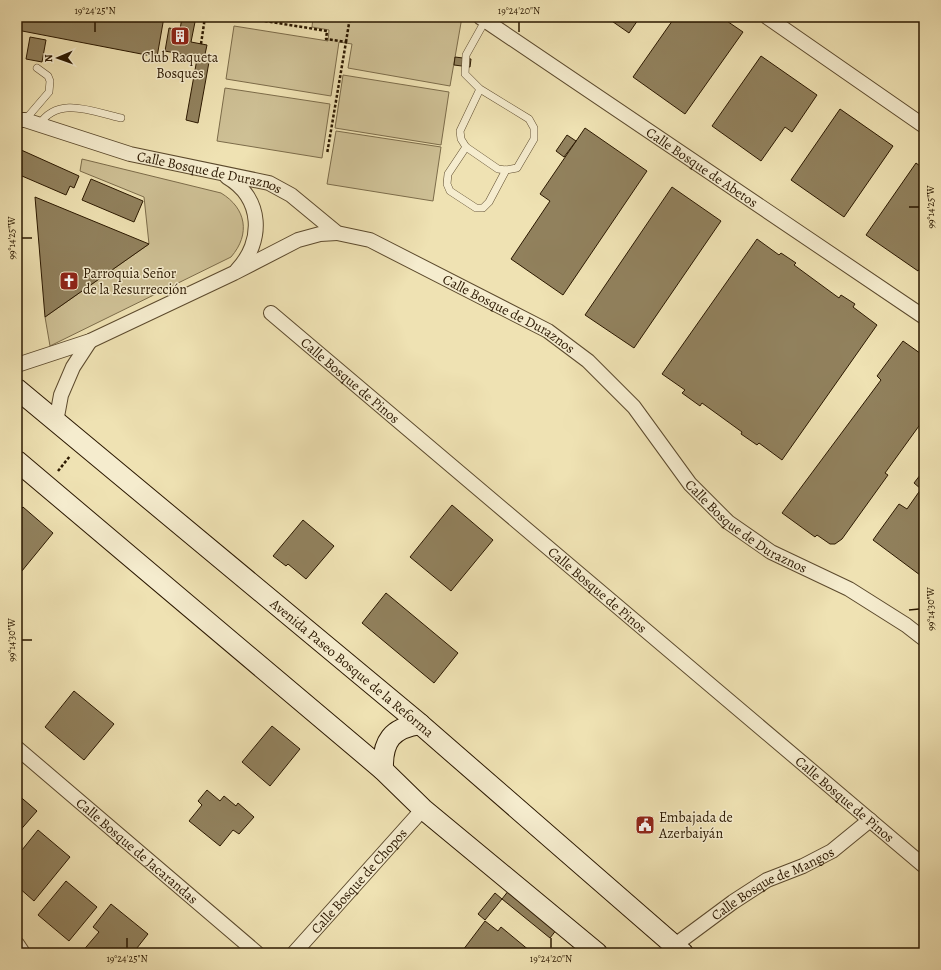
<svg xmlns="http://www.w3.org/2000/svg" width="941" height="970" viewBox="0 0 941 970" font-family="Alegreya,serif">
  <rect width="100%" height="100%" fill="#efe2b3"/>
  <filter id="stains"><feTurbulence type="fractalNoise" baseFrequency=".005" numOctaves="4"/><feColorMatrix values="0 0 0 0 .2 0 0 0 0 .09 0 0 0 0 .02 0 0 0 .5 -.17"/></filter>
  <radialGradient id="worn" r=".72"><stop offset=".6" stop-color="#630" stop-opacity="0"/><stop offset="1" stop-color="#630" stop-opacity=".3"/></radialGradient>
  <g fill="#cec095" stroke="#7c6c4a">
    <path d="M313,17H462L450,86L348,68L352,44L339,42L331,96L226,79L234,26L328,41L329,30L312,27Z"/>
    <path d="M343,75L449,92L441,145L335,128Z"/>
    <path d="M225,88L330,104L322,158L217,141Z"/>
    <path d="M336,131L441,147L433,201L327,184Z"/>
    <path d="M82,159L221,193C246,208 251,234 231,257L50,346L45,317L149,244L144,197L80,171Z"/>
  </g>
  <path fill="#ac9d76" stroke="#786847" d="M278,17H308L307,22Z"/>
  <g fill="#91815d" stroke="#2b1800">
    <path d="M17,17H164L157,57L17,30Z"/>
    <path d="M182,17H196L191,42L207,45L204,59L165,51L169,28L180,30Z"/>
    <path d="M606,17H640L629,33Z"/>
    <path d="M675,17H721L743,32L685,114L633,77Z"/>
    <path d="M30,37L46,40L42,62L26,59Z"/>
    <path d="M761,56L817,95L792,132L785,127L761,161L712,126Z"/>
    <path d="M455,57L471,59L470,67L454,65Z"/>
    <path d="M197,59L209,62L198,123L186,120Z"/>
    <path d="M840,109L893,146L844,217L791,180Z"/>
    <path d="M585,128L647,171L563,295L511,259L550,201L540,194Z"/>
    <path d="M567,135L576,141L564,157L556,151Z"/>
    <path d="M19,149L79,176L74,188L70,186L66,195L22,176H17V150Z"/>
    <path d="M916,163L924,169V263L918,271L866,235Z"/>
    <path d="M91,179L143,201L134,222L82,200Z"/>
    <path d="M672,187L721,221L634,348L585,315Z"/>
    <path d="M35,197L149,244L45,317Z"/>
    <path d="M757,239L779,255L781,253L796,263L794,265L839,298L841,295L855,304L853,307L877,325L782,460L759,443L757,445L741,434L742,432L702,403L700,406L682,393L685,390L662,374Z"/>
    <path d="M903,341L924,356V419L885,473L888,475L842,539L835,544H830L817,535L815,537L782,513L881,380L877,376Z"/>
    <path d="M924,470V578L873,540L899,504L907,509L921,489L914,483Z"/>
    <path d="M452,505L493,540L451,591L410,557Z"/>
    <path d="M23,507L53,533L17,577V514Z"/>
    <path d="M303,520L334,546L306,579L288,564L286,566L273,556Z"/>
    <path d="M386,593L458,653L434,683L362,623Z"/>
    <path d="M74,691L114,724L84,760L45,727Z"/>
    <path d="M272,726L300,749L270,786L242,762Z"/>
    <path d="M207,790L220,801L224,796L236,806L238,803L254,817L239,834L233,830L220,846L189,821L202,805L198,801Z"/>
    <path d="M17,794L37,811L17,834Z"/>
    <path d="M38,830L70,857L34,901L18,887L17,889V846L22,850Z"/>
    <path d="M66,881L97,907L69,941L38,915Z"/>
    <path d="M509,890L557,929L550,938L502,899Z"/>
    <path d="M495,893L502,899L485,920L478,914Z"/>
    <path d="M111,904L148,934L133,953H81L99,932L93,927Z"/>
    <path d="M485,921L498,931L501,927L530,951L528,953H467L463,950Z"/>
  </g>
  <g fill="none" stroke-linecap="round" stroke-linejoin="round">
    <g stroke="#5c4a2d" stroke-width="8">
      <g id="service">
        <path d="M480,89L460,131L461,139L466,147L498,169L506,170L517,168L534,139V128L529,119L480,89L465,74L466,55L485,21"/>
        <path d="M25,120L49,92L50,81L48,76L37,68"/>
        <path d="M39,125C58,95 93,112 121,118"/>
        <path d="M466,147L448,174L447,184L450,191L476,208H483L489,202L506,170"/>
      </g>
    </g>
    <g stroke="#5c4a2d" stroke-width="16">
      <g id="minor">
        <path id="s1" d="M480,17L924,317"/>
        <path d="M767,17L924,126"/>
        <path id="s2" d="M17,120H25L130,154L269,183L291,195L337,233L370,240L548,331L588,361L634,407L690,484L728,522L771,552L849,589L906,625L924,639"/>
        <path d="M227,177C263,198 264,242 237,270"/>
        <path id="s3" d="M271,313L924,866"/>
        <path d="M17,365L90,341L234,273L298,240L320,234L337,233"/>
        <path d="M56,422L61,395L73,367L90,341"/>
        <path id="s4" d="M17,748L257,953"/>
        <path d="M17,944L23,953"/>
        <path id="s5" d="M675,945L733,902L767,880L803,866L832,851L870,820"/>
        <path id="s6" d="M294,953L423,809"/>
      </g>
    </g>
    <g stroke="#2b1800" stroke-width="22">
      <g id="secondary">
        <path id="s7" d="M17,389L420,724L683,953"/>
        <path d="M17,461L383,770L423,809L597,953"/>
        <path d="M383,770C382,741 392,728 420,724"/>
      </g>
    </g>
    <g stroke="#2b1800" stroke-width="2.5" stroke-dasharray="3 2" stroke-linecap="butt">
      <path d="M240,17L327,31L326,39L346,42L327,154"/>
      <path d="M346,42L350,17"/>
      <path d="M201,44L205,17"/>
      <path d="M58,471L70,456"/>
    </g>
    <use href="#service" stroke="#f5ecce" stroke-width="7"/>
    <use href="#minor" stroke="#f5ecce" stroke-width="14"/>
    <use href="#secondary" stroke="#f5ecce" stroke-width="20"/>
  </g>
  <path fill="none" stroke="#2b1800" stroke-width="1.5" d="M95,22V32M519,22V32M909,207H919M22,238H32M909,610L919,609M22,640H32M127,938V948M551,938V948"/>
  <defs>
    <g id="building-square" transform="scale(1)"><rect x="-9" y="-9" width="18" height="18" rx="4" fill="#8f2418" stroke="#f5ecce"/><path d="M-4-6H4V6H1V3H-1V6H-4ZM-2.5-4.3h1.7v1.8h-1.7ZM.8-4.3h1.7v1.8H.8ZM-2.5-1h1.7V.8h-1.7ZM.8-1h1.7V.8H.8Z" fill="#fff"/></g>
    <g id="church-square" transform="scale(1)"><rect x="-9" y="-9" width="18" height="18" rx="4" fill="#8f2418" stroke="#f5ecce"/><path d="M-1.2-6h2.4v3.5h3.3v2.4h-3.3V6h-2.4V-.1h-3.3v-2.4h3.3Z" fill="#fff"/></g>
    <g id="civic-square" transform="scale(1)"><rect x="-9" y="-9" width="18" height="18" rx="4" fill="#8f2418" stroke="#f5ecce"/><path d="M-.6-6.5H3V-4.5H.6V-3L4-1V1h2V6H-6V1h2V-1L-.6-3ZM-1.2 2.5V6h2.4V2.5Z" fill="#fff"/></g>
  </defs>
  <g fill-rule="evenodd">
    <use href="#building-square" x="180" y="36"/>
    <use href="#church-square" x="69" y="281"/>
    <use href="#civic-square" x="645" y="825"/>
  </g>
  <g text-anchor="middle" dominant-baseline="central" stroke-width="3" stroke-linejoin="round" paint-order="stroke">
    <g font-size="14" fill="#2b1800" stroke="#f5ecce" text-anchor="start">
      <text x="180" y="57" text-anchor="middle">Club Raqueta<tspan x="180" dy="16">Bosques</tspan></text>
      <text x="83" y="273">Parroquia Señor<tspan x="83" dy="16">de la Resurrección</tspan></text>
      <text x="659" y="817">Embajada de<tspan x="659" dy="16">Azerbaiyán</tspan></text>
    </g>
    <g font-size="14" fill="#2b1800" stroke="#f5ecce">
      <text stroke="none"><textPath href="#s1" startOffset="268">Calle Bosque de Abetos</textPath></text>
      <text stroke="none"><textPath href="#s2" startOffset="200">Calle Bosque de Duraznos</textPath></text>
      <text stroke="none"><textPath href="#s2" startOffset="536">Calle Bosque de Duraznos</textPath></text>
      <text stroke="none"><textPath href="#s3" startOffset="104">Calle Bosque de Pinos</textPath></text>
      <text stroke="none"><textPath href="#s2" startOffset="860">Calle Bosque de Duraznos</textPath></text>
      <text stroke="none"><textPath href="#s3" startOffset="428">Calle Bosque de Pinos</textPath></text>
      <text stroke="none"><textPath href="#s7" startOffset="436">Avenida Paseo Bosque de la Reforma</textPath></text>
      <text stroke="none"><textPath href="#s3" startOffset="752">Calle Bosque de Pinos</textPath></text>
      <text stroke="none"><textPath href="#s4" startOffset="158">Calle Bosque de Jacarandas</textPath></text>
      <text stroke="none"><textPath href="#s6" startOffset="97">Calle Bosque de Chopos</textPath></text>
      <text stroke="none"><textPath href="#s5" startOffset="116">Calle Bosque de Mangos</textPath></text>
    </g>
  </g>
  <rect width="941" height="970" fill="none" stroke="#efe2b3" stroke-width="44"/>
  <g transform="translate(58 58) rotate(268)" stroke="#f5ecce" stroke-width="3" paint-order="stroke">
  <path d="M0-3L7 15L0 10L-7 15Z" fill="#2b1800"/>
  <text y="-6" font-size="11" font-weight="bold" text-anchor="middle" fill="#2b1800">N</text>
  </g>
  <rect x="22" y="22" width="897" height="926" fill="none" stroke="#2b1800" stroke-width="1.5"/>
  <g font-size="10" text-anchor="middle" fill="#2b1800">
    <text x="95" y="14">19°24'25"N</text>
    <text x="519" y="14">19°24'20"N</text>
    <text transform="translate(930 207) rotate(-90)" y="4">99°14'25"W</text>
    <text transform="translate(11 238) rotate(-90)" y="4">99°14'25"W</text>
    <text transform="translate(930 609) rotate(-90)" y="4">99°14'30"W</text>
    <text transform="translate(11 640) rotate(-90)" y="4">99°14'30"W</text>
    <text x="127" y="962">19°24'25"N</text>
    <text x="551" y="962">19°24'20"N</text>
  </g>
  <rect width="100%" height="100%" filter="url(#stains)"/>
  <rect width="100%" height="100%" fill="url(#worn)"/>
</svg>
